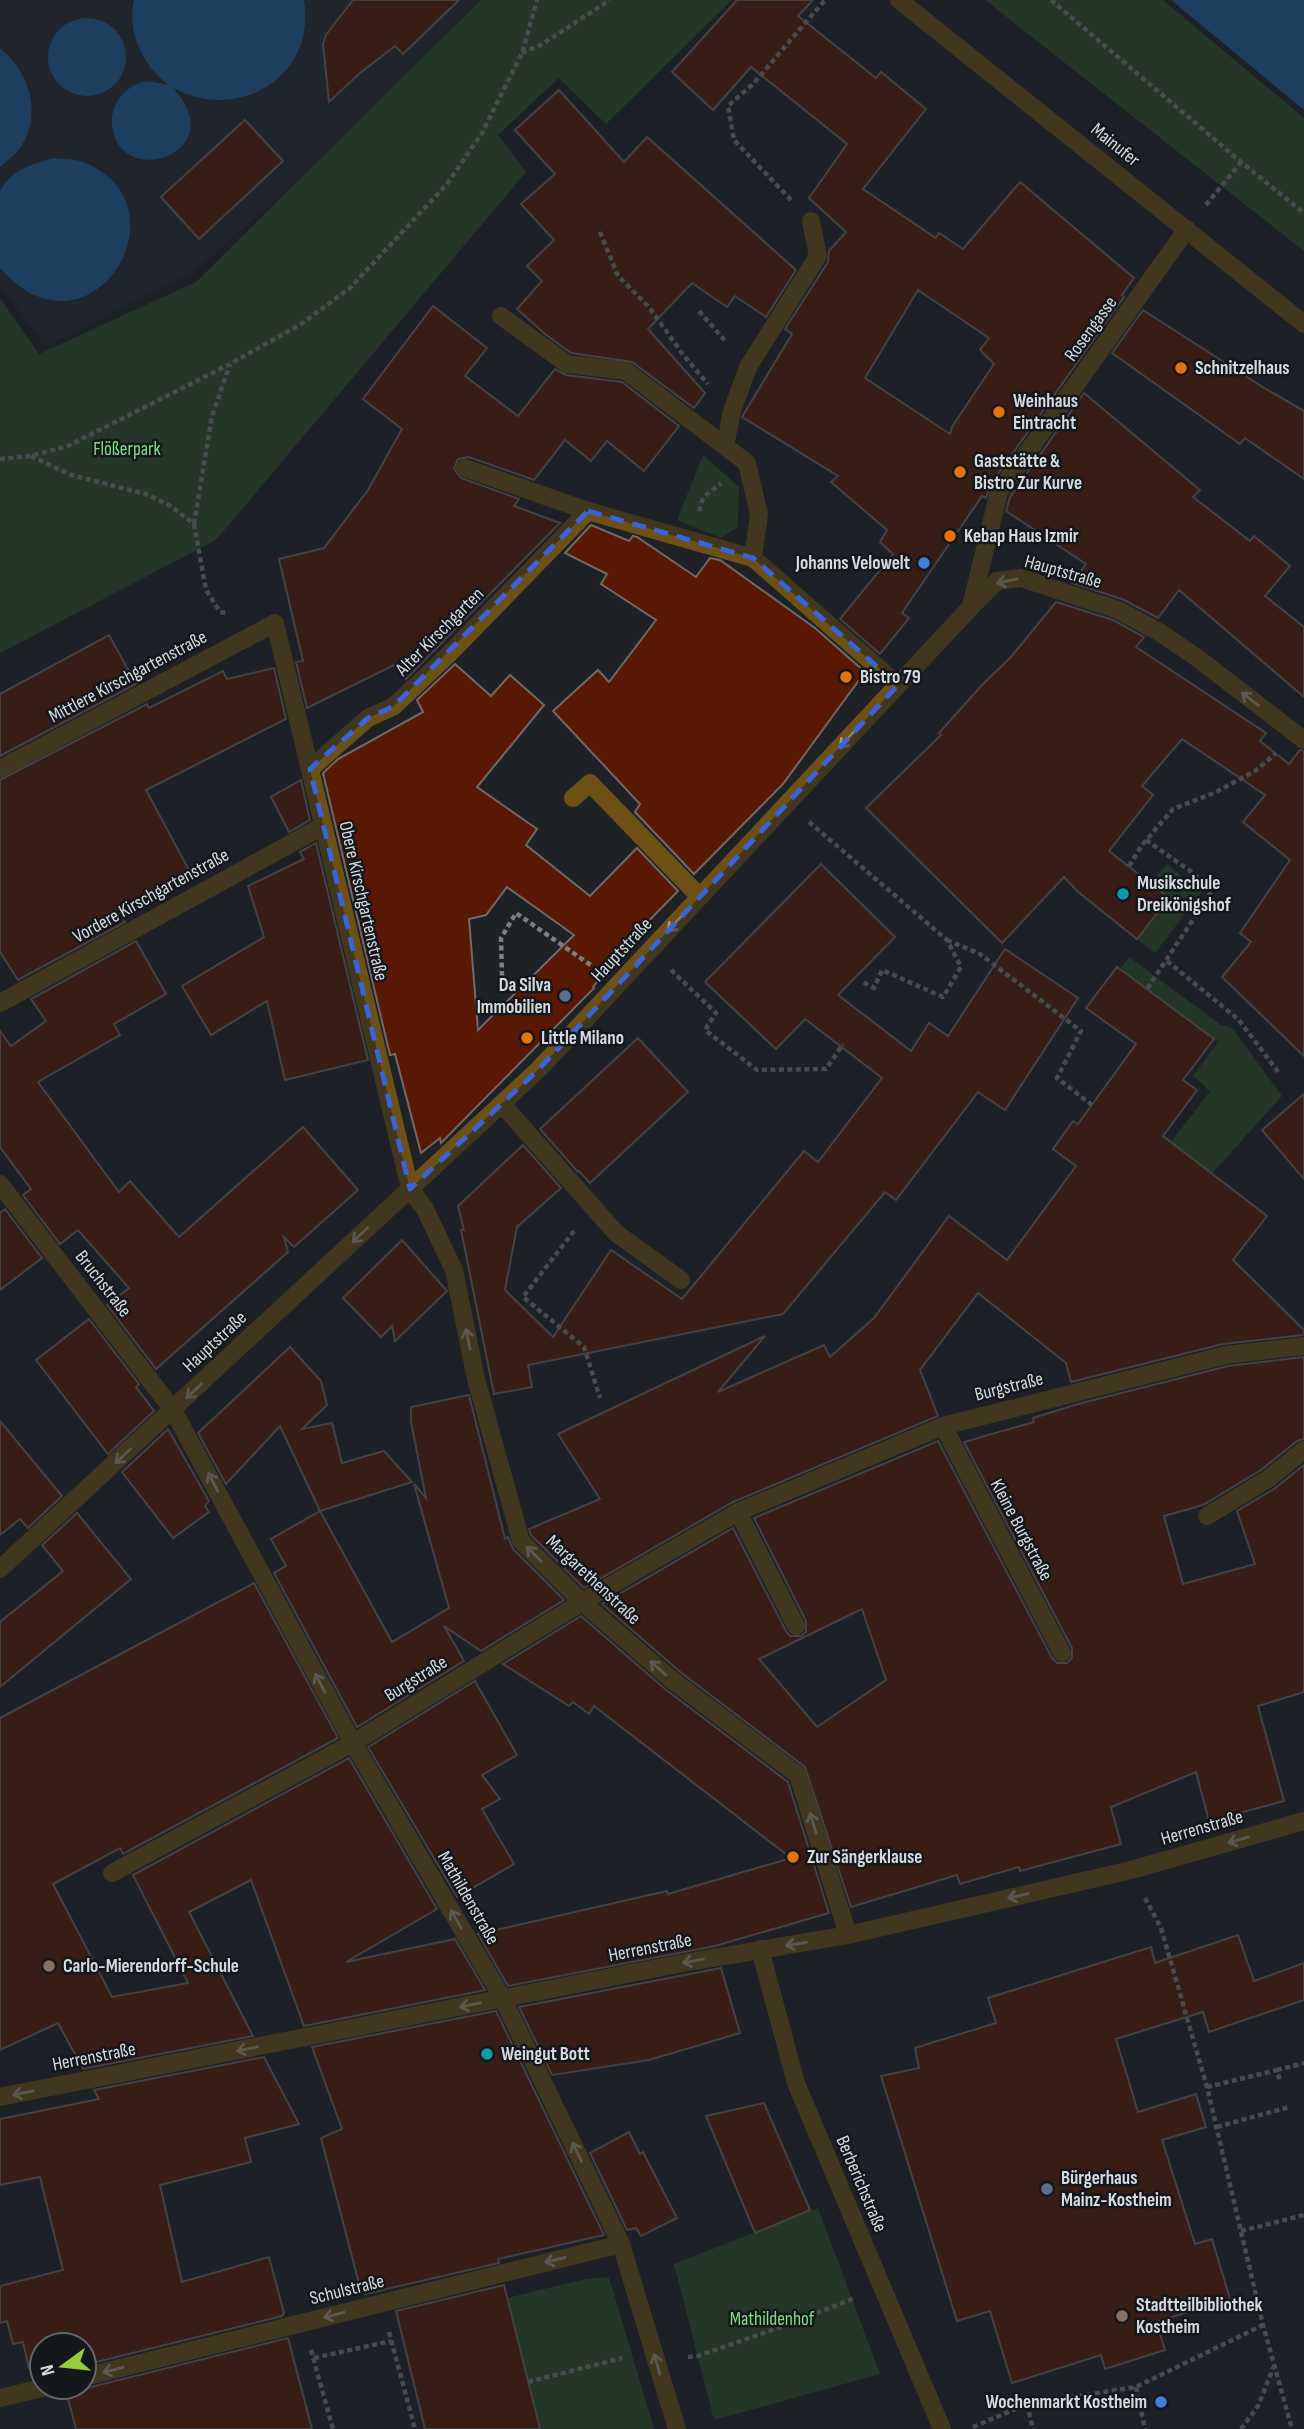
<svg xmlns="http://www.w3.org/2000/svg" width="1304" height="2429" viewBox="0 0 1304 2429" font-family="'Sofia Sans Condensed',sans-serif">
  <rect width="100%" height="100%" fill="#1e2126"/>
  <path fill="#242a33" d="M0,0H478L441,43L315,166L193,272L45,347L0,284Z"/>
  <g fill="#2b512b">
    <path d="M481,0H732L606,124L559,78L498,135L526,172L216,540L0,653V298L39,354L196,282Z"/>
    <path d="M985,0H1163L1304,118V251Z"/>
    <path d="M703,455L739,487L738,527L721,538L677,520Z"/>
    <path d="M1167,864L1201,893L1155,953L1137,939L1169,898L1150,883Z"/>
    <path d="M1129,957L1221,1025L1232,1028L1282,1096L1189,1199L1153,1166L1210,1091L1193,1076L1218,1042L1120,969Z"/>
    <path d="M818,2208L880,2374L714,2420L674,2264Z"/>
    <path d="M609,2277L654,2429H541L507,2298L586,2279Z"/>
  </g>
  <g fill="#1f62a4">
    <path d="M134,0H304C317,77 238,123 173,88C235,155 114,192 112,122C111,104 126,86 143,82C152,80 161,84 169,85C144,68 126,31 134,0Z"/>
    <path d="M1171,0H1304V110Z"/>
    <circle cx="87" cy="57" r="39"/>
    <path d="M0,48C31,73 44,118 17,152C12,157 5,162 0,167Z"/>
    <path d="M54,158C63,159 72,159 80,161C194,201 91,372 0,268C0,254 0,201 0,192C8,171 35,163 54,158Z"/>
  </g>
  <g fill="#591803" stroke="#716967" stroke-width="2" fill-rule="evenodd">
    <path d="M353,0H459L403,54L395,46L360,73L329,102L323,44L326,35Z"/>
    <path d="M737,0H813L798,16L876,78L881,72L926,109L863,189L936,238L939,233L963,249L1020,182L1134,278L1122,295L1124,297L990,485L986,498L982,496L902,613L909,618L880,654L840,619L893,554L880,542L887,530L831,482L838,476L742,417L792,334L785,329L828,262L829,251L846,232L809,198L847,144L751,67L713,110L672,72ZM918,290L989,338L980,350L994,364L952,427L950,434L865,378Z"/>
    <path d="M559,90L624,162L647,137L796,270L766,317L735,296L727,307L692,283L648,329L705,393L694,408L632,362L571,353L545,334L517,309L542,281L527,266L554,240L521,204L555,174L515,130Z"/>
    <path d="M245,120L283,161L199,239L161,197Z"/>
    <path d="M433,306L487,348L465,376L518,416L555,369L566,375L622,382L679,426L644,471L607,441L591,461L565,440L534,480L469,457L458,459L454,469L461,478L519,499L514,506L560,523L406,679L398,663L307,708L296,662L303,661L279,559L324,548L368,490L402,429L363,399Z"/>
    <path d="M1143,310L1261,386L1304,411V479L1245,438L1240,444L1112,353Z"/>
    <path d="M1084,393L1200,490L1193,497L1250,541L1254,536L1290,566L1265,596L1304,627V697L1179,590L1158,618L1122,599L1072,583L1086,564L1006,511L1010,497Z"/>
    <path d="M591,525L629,541L633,536L637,537L696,577L710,558L720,560L815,628L865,672L783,784L694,874L635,812L640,804L553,711L598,670L609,682L656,620L601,584L607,574L565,553Z"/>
    <path d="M1056,602L1113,620L1144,637L1136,647L1266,733L1260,741L1289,764L1300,750L1304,751V1056L1222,977L1251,942L1240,933L1290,860L1243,822L1265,795L1182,739L1142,786L1153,795L1109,851L1169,898L1137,939L1077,891L1064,877L1002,943L866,808L941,735L939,733L982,685L1011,657Z"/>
    <path d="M109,635L136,684L0,756V694Z"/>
    <path d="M455,664L491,696L510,675L544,705L477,787L537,829L526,845L590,896L637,848L678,891L635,935L593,987L594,988L441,1143L440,1138L421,1153L395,1054L390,1055L323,773L338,759L423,712L417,700ZM507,887L574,935L478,1030L469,919L486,915Z"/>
    <path d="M274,668L286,719L146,790L190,872L119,912L125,922L18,980L0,952V780L147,704L149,708L223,671L227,679Z"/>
    <path d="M301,780L310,820L289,832L271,797Z"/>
    <path d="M316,843L368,1060L285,1080L267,1001L211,1035L182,986L264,937L248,886L304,859L300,852Z"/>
    <path d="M821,864L895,937L838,995L911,1051L929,1023L948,1036L1005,949L1078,998L1005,1110L978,1092L896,1200L885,1192L783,1314L528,1365L532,1387L494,1394L461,1230H464L458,1206L523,1145L561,1188L517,1227L505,1290L553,1337L611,1250L682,1299L804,1151L818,1162L882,1078L805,1019L776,1049L705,982Z"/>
    <path d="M136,941L166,994L114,1024L120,1035L38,1082L119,1192L130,1181L179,1237L303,1127L358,1190L294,1247L284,1237L288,1252L156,1369L107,1305L129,1288L78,1230L60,1244L23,1195L31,1189L0,1147V1031L11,1046L46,1021L31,999Z"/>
    <path d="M1117,967L1214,1039L1183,1080L1197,1090L1163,1136L1267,1216L1233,1260L1304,1330V1335L1223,1344L1071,1382L1066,1363L978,1293L920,1370L938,1416L733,1502L584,1588L531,1535L529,1529L600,1499L558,1434L765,1336L718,1392L824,1345L830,1357L874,1318L949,1216L1007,1260L1076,1166L1053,1149L1073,1121L1078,1124L1136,1044L1086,1008Z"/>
    <path d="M638,1038L688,1092L590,1183L579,1171L578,1172L540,1129Z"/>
    <path d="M1304,1094V1179L1262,1130Z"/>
    <path d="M5,1209L42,1258L0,1290V1213Z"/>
    <path d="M402,1240L447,1291L395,1341L392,1326L381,1337L343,1298Z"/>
    <path d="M89,1319L139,1384L136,1387L154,1411L108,1454L36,1360Z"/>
    <path d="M290,1347L321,1381L327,1405L302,1429L332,1423L342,1463L384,1451L412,1482L320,1511L280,1426L226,1484L198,1433Z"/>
    <path d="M1304,1357V1439L1297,1441L1261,1470L1203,1505L1164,1516L1183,1584L1255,1564L1237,1511L1274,1489L1304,1465V1692L1258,1706L1284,1801L1209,1821L1196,1772L1111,1807L1121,1844L1020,1871L1019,1867L960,1884L957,1875L851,1907L805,1767L679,1671L602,1604L733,1528L786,1631L790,1636H801L806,1632V1621L754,1518L938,1441L1052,1658L1057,1663H1067L1072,1658V1648L964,1442L1034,1422L1033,1418L1078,1404L1228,1366ZM862,1609L886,1680L817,1727L759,1659Z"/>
    <path d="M469,1395L505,1539L508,1537L513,1549L564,1600L481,1651L444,1626L464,1661L357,1727L274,1573L286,1566L271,1539L320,1511L392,1642L449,1608L414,1484L426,1498L411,1422V1407Z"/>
    <path d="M0,1421L62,1496L28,1528L20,1519L0,1535Z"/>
    <path d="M168,1429L209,1501L205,1506L209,1512L173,1538L122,1472Z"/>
    <path d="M77,1513L131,1579L0,1687V1622L63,1571L42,1545Z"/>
    <path d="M254,1583L338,1738L123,1854L120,1848L53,1884L112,1997L188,1983L133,1875L349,1758L437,1909L346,1962L455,1939L485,1990L304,2026L251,1880L189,1912L253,2036L83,2069L58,2023L0,2050V1718Z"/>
    <path d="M581,1616L665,1689L788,1782L829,1913L715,1946L508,1986L478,1934L667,1891L668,1894L791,1858L594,1706L589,1714L573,1702L569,1706L503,1664Z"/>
    <path d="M475,1681L517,1755L482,1775L500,1799L482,1809L514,1864L457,1897L368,1747Z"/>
    <path d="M1238,1935L1254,1981L1304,1963V2000L1209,2032L1203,2012L1116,2039L1138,2112L1196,2094L1206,2127L1162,2140L1195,2244L1212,2239L1230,2299L1156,2322L1165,2350L1105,2369L1101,2355L1012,2383L990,2311L957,2321L881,2076L919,2068L915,2048L996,2023L988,1998L1151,1947L1155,1963Z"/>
    <path d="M721,1968L740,2033L649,2060L552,2075L519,2007Z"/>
    <path d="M496,2011L604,2235L498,2259L499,2263L365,2294L364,2290L361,2291L321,2138L342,2129L312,2047Z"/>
    <path d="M264,2057L299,2124L245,2138L251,2162L160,2185L182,2282L269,2257L284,2313L282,2316L84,2365V2345H42V2364L29,2368L23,2342L13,2344L7,2321L0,2323V2286L63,2270L40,2177L0,2185V2119L99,2099L94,2090Z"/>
    <path d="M764,2103L810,2210L755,2233L706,2116Z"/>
    <path d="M629,2132L640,2154L643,2152L677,2218L641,2236L636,2228L627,2230L590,2153Z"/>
    <path d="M504,2285L540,2429H425L396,2311Z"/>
    <path d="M288,2338L312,2429H76L65,2387L87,2388Z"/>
  </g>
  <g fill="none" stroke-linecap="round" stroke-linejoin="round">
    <g stroke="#7c7f83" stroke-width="4.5" stroke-dasharray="5 3.5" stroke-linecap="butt">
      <path d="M1051,0L1241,162L1304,213"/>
      <path d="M522,53L539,46L610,0"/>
      <path d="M791,200L734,140L728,106L753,84L825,0"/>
      <path d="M1206,205L1241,162"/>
      <path d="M600,232L618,276L649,307L684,356L708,384"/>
      <path d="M699,311L727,343"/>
      <path d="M31,456L71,475L146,494L169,505L194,524L206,590L220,612L226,613"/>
      <path d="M0,459L30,456L68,446L230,364L301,324L350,288L447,184L482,133L522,53L537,0"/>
      <path d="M699,511L703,498L721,483"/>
      <path d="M194,524L212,416L230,364"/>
      <path d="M809,822L947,940L961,967L943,997L882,970L874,988L861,981"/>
      <path d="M1146,840L1189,870L1212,891L1147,989"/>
      <path d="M1129,866L1142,845L1173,809L1214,793L1255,771L1275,754"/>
      <path d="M947,940L980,954L1081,1031L1057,1078L1092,1105"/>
      <path d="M1167,961L1239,1020L1279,1073"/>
      <path d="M671,970L716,1013L705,1030L757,1070L826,1069L843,1044"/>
      <path d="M502,976L501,938L516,913L592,966"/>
      <path d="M574,1231L523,1297L584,1347L600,1398"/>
      <path d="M1145,1898L1161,1928L1207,2087L1263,2325L1292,2429"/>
      <path d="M1277,2070L1304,2063"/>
      <path d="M1207,2087L1277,2070L1280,2082"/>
      <path d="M1217,2127L1289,2107"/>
      <path d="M1241,2231L1304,2215"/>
      <path d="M389,2332L415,2429"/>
      <path d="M311,2350L333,2429"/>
      <path d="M688,2357L698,2356L778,2328L855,2298"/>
      <path d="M314,2358L391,2341"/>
      <path d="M528,2382L622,2358"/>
      <path d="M1136,2387L1145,2429"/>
      <path d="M1027,2404L1033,2429"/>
      <path d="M973,2427L1027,2404L1136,2387L1263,2325"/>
      <path d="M1241,2429L1258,2406L1274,2366"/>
    </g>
    <g stroke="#6d5015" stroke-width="18">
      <path d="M899,0L1304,324"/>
      <path d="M501,316L567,364L626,371L747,463L759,514L753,558L898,685"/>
      <path d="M725,446L732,411L748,367L818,256L811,221"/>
      <path d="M465,468L588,511"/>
      <path d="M971,606L999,492L1187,229"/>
      <path d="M0,769L275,623L410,1189L425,1209L454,1270L476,1379L521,1541L582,1602L672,1680L798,1775L848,1935"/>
      <path d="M310,769L368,718L394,706L449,654L588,511L753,558"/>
      <path d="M573,798L590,783L700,897"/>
      <path d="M0,1003L323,826"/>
      <path d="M502,1104L616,1233L681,1280"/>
      <path d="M0,1184L173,1410L353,1743L503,1999L621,2244L677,2429"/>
      <path d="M943,1426L1062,1653"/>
      <path d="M738,1512L796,1626"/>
      <path d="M1207,1516L1268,1479L1304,1450"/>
      <path d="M0,1569L538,1070L971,607L997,581L1021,578L1118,610L1159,632L1196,657L1304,740"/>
      <path d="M112,1873L353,1743L582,1602L738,1512L943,1426L1226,1355L1304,1346"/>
      <path d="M760,1949L796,2083L942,2429"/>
      <path d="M0,2097L683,1963L848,1935L1131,1870L1304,1821"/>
      <path d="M84,2377L621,2244"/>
      <path d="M0,2398L46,2387"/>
    </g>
  </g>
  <defs><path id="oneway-shaft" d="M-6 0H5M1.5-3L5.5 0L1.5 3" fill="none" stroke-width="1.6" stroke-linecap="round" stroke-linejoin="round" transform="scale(1.75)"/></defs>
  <g stroke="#a79c83">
    <use href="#oneway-shaft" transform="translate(1007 581) rotate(168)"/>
    <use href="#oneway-shaft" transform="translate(1250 699) rotate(-142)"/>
    <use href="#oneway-shaft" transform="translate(847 740) rotate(133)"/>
    <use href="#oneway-shaft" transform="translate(675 924) rotate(133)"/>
    <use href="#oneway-shaft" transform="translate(360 1235) rotate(137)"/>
    <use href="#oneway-shaft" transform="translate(468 1339) rotate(-102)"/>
    <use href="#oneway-shaft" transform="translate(194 1391) rotate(137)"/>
    <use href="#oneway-shaft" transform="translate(123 1456) rotate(137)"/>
    <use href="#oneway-shaft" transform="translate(213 1482) rotate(-118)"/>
    <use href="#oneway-shaft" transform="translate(534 1554) rotate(-135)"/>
    <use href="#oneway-shaft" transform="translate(658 1668) rotate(-139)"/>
    <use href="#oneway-shaft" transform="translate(320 1683) rotate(-118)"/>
    <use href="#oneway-shaft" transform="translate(813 1823) rotate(-107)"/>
    <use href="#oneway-shaft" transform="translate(1238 1840) rotate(164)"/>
    <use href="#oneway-shaft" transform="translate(1018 1896) rotate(167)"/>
    <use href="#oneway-shaft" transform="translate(456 1919) rotate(-120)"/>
    <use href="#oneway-shaft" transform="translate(796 1944) rotate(171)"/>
    <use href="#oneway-shaft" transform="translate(693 1961) rotate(170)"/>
    <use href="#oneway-shaft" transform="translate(470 2005) rotate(169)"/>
    <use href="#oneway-shaft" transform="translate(247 2049) rotate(169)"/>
    <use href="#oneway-shaft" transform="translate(23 2093) rotate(169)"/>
    <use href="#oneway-shaft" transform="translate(577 2152) rotate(-116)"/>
    <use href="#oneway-shaft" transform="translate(555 2260) rotate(166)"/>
    <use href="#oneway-shaft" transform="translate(334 2315) rotate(166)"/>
    <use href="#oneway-shaft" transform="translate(657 2364) rotate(-106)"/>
    <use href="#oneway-shaft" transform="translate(113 2370) rotate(166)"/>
  </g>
  <path d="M0 0H1304V2429H0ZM588,511L753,558L898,685L538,1070L410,1189L310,769L368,718L394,706Z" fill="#1e2126" fill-opacity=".55" fill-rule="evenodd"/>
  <path fill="none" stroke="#3963d9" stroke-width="5" stroke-dasharray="14 9" stroke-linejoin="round" d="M588,511L753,558L898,685L538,1070L410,1189L310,769L368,718L394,706Z"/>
  <g fill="#e8710a" stroke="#14181d" stroke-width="2.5">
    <circle cx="1181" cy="368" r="7"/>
    <circle cx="999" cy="412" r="7"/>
    <circle cx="960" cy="472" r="7"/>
    <circle cx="950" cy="536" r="7"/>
    <circle cx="846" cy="677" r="7"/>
    <circle cx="527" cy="1038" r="7"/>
    <circle cx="793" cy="1857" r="7"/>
  </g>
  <g fill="#3f7fe0" stroke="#14181d" stroke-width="2.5">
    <circle cx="924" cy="563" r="7"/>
    <circle cx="1161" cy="2402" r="7"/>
  </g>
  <g fill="#0f9aa8" stroke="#14181d" stroke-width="2.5">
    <circle cx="1123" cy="894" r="7"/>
    <circle cx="487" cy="2054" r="7"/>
  </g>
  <g fill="#5c6f8a" stroke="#14181d" stroke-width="2.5">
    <circle cx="565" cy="996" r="7"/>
    <circle cx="1047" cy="2189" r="7"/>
  </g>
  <g fill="#8d6e63" stroke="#14181d" stroke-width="2.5">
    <circle cx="49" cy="1966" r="7"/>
    <circle cx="1122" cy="2316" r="7"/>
  </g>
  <g text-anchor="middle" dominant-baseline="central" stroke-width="5" stroke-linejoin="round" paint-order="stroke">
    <g font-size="19" fill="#d7dadd" stroke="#14181d">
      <text transform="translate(1115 145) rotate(39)">Mainufer</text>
      <text transform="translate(1091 329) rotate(-54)">Rosengasse</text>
      <text transform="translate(1063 572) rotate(16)">Hauptstraße</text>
      <text transform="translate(440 632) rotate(-45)">Alter Kirschgarten</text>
      <text transform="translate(128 677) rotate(-28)">Mittlere Kirschgartenstraße</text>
      <text transform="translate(151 896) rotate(-29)">Vordere Kirschgartenstraße</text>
      <text transform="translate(363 901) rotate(77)">Obere Kirschgartenstraße</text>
      <text transform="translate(622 950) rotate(-47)">Hauptstraße</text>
      <text transform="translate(103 1284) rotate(52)">Bruchstraße</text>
      <text transform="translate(215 1342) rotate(-43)">Hauptstraße</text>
      <text transform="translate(1009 1387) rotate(-14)">Burgstraße</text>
      <text transform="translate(1021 1530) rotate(62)">Kleine Burgstraße</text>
      <text transform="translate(593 1580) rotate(43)">Margarethenstraße</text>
      <text transform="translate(416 1679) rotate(-32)">Burgstraße</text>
      <text transform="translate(1202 1828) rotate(-16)">Herrenstraße</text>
      <text transform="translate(468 1898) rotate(60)">Mathildenstraße</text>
      <text transform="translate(650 1948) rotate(-11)">Herrenstraße</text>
      <text transform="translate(94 2057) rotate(-11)">Herrenstraße</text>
      <text transform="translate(861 2184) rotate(67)">Berberichstraße</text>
      <text transform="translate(347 2290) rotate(-14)">Schulstraße</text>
    </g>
    <g font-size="19" font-weight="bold" fill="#d7dadd" stroke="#14181d" text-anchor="start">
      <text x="1195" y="368">Schnitzelhaus</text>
      <text x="1013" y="401">Weinhaus<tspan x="1013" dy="22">Eintracht</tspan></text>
      <text x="974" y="461">Gaststätte &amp;<tspan x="974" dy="22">Bistro Zur Kurve</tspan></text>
      <text x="964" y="536">Kebap Haus Izmir</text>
      <text x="910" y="563" text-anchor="end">Johanns Velowelt</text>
      <text x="860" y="677">Bistro 79</text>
      <text x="1137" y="883">Musikschule<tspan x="1137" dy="22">Dreikönigshof</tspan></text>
      <text x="551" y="985" text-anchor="end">Da Silva<tspan x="551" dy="22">Immobilien</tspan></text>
      <text x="541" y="1038">Little Milano</text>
      <text x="807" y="1857">Zur Sängerklause</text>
      <text x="63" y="1966">Carlo-Mierendorff-Schule</text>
      <text x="501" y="2054">Weingut Bott</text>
      <text x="1061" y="2178">Bürgerhaus<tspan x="1061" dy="22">Mainz-Kostheim</tspan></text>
      <text x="1136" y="2305">Stadtteilbibliothek<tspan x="1136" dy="22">Kostheim</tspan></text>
      <text x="1147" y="2402" text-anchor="end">Wochenmarkt Kostheim</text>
    </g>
    <g font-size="19" fill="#82de82" stroke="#14181d">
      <text x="127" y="449">Flößerpark</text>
      <text x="772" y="2319">Mathildenhof</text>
    </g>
  </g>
  <g transform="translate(63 2366) rotate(255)"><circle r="33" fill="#14181d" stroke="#62666a" stroke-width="2"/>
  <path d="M0-5L12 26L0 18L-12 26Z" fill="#96cc3a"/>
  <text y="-10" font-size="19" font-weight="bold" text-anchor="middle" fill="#d7dadd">N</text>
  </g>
</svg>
